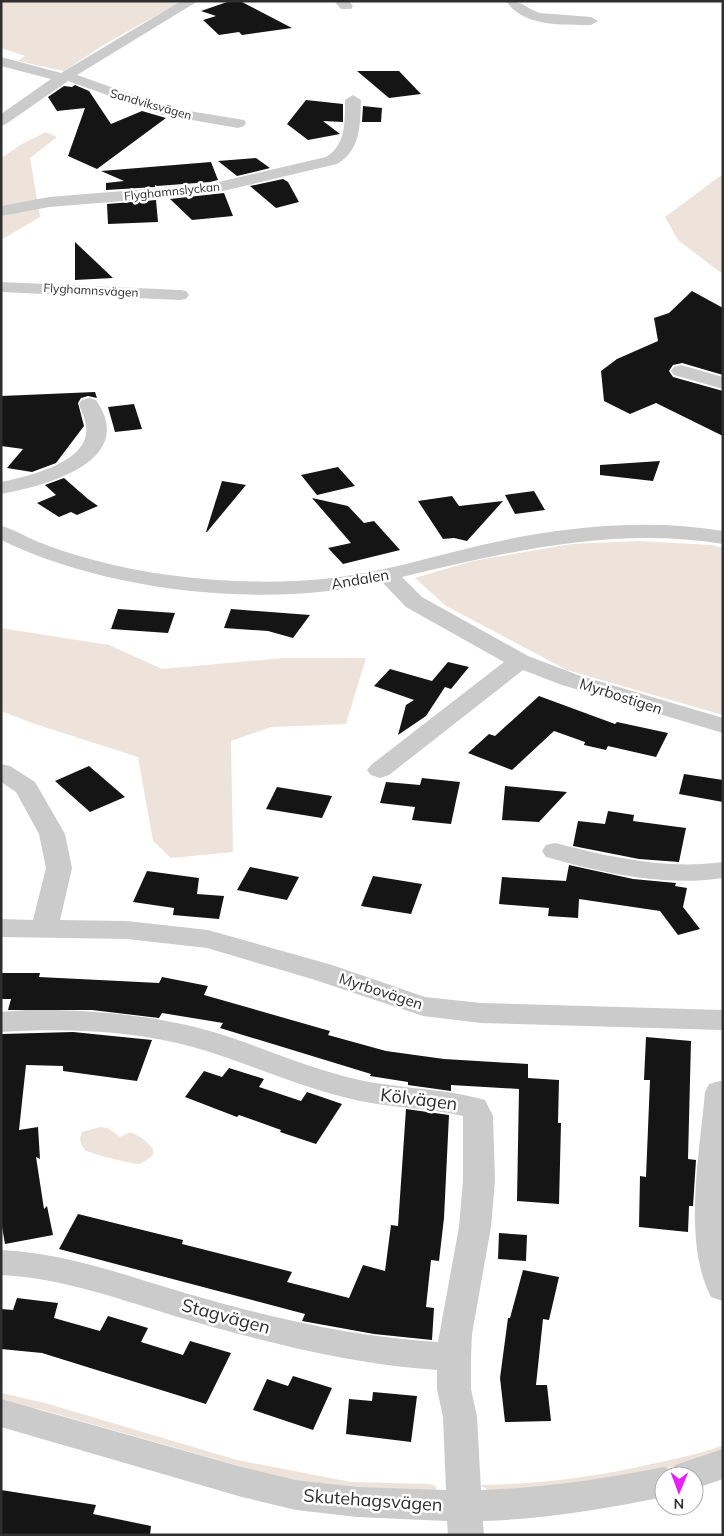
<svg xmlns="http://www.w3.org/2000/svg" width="724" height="1536" viewBox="0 0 724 1536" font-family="Mulish,sans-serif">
  <rect width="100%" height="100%" fill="#fff"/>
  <g fill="#ede3da">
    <path d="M1,1H182L105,44L64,71L18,61L25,56L1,48Z"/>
    <path d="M46,132L57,137L30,158L40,217L1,240V158L22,144Z"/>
    <path d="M723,174V272H720L678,240L665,217Z"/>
    <path d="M638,541L712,545L723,548V715L567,670L446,606L415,578L473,561L571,544Z"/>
    <path d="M1,628L109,645L162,669L283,658H366L346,724L271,727L231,741L233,852L171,858L153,841L138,757L35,724L1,711Z"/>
    <path d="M100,1127L108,1128L120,1137L130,1132C140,1136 147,1141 153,1149V1155C149,1158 144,1163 139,1164C135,1165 88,1153 85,1150C82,1147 81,1143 80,1139L82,1132Z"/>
    <path d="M1,1393L45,1403L237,1460L351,1482L429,1484L436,1486V1492L379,1491L281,1478L39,1409L1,1402Z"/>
    <path d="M723,1445V1453L631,1478L491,1492L480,1485C540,1484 597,1477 656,1463C678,1458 701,1454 723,1445Z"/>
  </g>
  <g fill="#151515">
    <path d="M230,1H240L292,28L242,35L239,32L219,35L203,20L216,16L201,11Z"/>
    <path d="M357,71H399L421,94L389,98Z"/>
    <path d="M75,85L89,91L111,124L142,111L166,118L97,169L68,156L85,108L57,111L48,97L64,86L72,87Z"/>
    <path d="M306,100L343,104V122L323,121L340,134L308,140L287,124Z"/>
    <path d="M363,106L382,108L381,122H362Z"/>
    <path d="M256,158L270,168L237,176L218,161Z"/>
    <path d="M211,162L218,180L210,182L157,186L155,185V187L106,190V183L124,181L101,171Z"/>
    <path d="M283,179L288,182L299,202L276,208L250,186Z"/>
    <path d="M224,193L233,216L192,220L170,199Z"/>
    <path d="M156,200L158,222L108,224L107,204Z"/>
    <path d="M75,242L113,278L75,280Z"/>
    <path d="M692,291L723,308V375L682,363L673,365L669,371L673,377L723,391V436L656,403L630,414L604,401L601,371L617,359L658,341L654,318L669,313Z"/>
    <path d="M95,392L97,398L88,396L81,398L78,403L84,426L56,463L32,472L7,468L23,449L1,446V396Z"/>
    <path d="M134,404L142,429L115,432L108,407Z"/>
    <path d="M660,461L653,481L600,475V465Z"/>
    <path d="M338,467L355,486L317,495L301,475Z"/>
    <path d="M64,478L88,499L98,506L77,515L71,512L59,517L37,503L56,495L45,485Z"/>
    <path d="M222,481L246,485L207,532H206Z"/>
    <path d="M534,491L545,510L515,514L505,495Z"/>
    <path d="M452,496L459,506L503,501L467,541L454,538L443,539L418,501Z"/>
    <path d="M312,498L348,506L364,523L374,521L400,550L343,564L328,548L351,543Z"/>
    <path d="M118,609L175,613L168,633L111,629Z"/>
    <path d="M231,609L310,615L293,638L268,631L224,628Z"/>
    <path d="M448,662L469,667L451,689L445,687L426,716L398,735L406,705L414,700L374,686L390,669L432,681Z"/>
    <path d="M539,696L615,724L617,722L668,733L656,757L608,746L606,750L584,745L585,742L554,731L512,770L468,753L489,734L495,736Z"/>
    <path d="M89,766L125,797L90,812L55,781Z"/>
    <path d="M684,774L723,780V802L679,794Z"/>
    <path d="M422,778L460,782L451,824L412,820L415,807L380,803L386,782L420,785Z"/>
    <path d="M505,786L567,792L539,822L502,820Z"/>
    <path d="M277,787L332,796L322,818L266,809Z"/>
    <path d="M608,811L634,815L633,821L686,828L679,862L639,859L573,846L578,821L605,824Z"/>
    <path d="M569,865L633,879L676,883L675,886L687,888L683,907L700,929L678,935L660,911L579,899L578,918L548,916L549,908L499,904L502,877L566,881Z"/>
    <path d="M250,867L299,877L287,900L237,890Z"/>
    <path d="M147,871L199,878L197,894L224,896L219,919L173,915L174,908L133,902Z"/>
    <path d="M373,876L422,884L411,914L361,906Z"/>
    <path d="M1,973H40L39,977L159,983L162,977L208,986L204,995L330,1031L328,1035L386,1051L444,1059L528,1064V1078L559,1080L558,1123H561L559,1204L517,1201L519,1089L451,1085V1091L408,1085V1082L370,1076L371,1074L220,1028L223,1023L162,1013L159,1018L92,1010H8L11,999H1Z"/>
    <path d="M73,1032L152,1040L137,1081L63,1071V1066L26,1065L19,1130L38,1127L40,1159L36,1157L44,1209L47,1206L53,1235L5,1244L1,1221L2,1034Z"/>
    <path d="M646,1037L691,1041L688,1159L696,1160L693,1206H689L688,1232L639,1227L640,1176L646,1177L650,1080H644Z"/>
    <path d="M229,1068L264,1079L259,1087L301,1101L307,1092L342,1104L316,1144L280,1132L281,1130L239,1115L237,1117L185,1097L204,1071L222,1077Z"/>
    <path d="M406,1109L449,1115L444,1218L439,1261L431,1260L426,1307L434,1308L432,1340L374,1334L302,1321L305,1314L59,1249L78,1214L183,1240L182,1244L292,1272L287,1282L349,1298L363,1265L385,1271L391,1225L398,1226Z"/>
    <path d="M499,1233L527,1235L526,1261L498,1259Z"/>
    <path d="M523,1270L559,1277L549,1320L543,1319L536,1385H547L551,1421L505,1422L500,1378L508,1318H510Z"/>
    <path d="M17,1298L58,1303L54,1318L100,1331L108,1316L148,1328L141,1342L183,1355L190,1341L231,1353L206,1404L42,1353L1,1349V1309L13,1310Z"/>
    <path d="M293,1376L332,1388L313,1430L253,1410L267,1379L288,1386Z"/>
    <path d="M373,1392L417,1396L411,1442L346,1434L349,1399L372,1401Z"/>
    <path d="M1,1490L96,1505L93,1514L151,1526L150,1535H1Z"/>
  </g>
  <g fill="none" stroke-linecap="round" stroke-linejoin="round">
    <g fill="#cbcbcb" fill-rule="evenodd">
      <path d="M181,1H198L77,75L171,108L244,120L246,123L244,126L238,128L163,115L68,81L6,124L1,126V114L51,79L1,66V57L61,73Z"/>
      <path d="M334,1H349L353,6L351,9H341Z"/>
      <path d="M506,1C524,1 525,8 540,13L591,17L598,21L591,25C562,24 525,28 506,1Z"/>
      <path d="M353,95L361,100C360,125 361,150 337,164L210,194L49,207L1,216V206L49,197L210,184L326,157C346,145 345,122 345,100Z"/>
      <path d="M1,282L180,290L186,291L189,295L186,299L180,300L1,292Z"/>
      <path d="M681,365L723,377V389L674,375L671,371L674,367Z"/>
      <path d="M89,398L96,400C139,462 44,486 1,494V482C26,477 82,464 86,434C88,424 82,413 79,404L82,400Z"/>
      <path d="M1,526C14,529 24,536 36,541C53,548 71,554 90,559C161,579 249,586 323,579C377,574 429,557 482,545C559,527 644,518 723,531V544C615,526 506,552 402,577L422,597L528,656L578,675L723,718V733L562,685L523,670L389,775L380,778L371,775L367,770L371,765L504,662L406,607L382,582C266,609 108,592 1,540Z"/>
      <path d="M1,764L10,766L35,782L65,834L72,868L60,920L127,921L208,930L332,965L425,997L481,1003L723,1010V1030L481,1023L423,1016L312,979L207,948L127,939L1,937V919L33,920L46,868L39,834L16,792L1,782Z"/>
      <path d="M555,843C610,857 666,870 723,862V878C663,887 603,873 546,857L542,851L546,845Z"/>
      <path d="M26,1010C84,1009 143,1014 199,1028C249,1041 296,1064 347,1077C392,1089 439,1087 485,1100L493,1116L495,1180L491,1227L472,1334L471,1357V1389L477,1417L481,1490C543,1488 603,1479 664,1467L672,1470L675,1465L723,1449V1479L694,1489V1476H664V1497C604,1509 545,1519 483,1521L484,1535H448L447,1521L357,1517L296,1510L242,1497L1,1427V1399L242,1467L296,1480L357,1487L446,1490L443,1417L437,1389V1370C349,1364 265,1342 181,1318C121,1300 64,1278 1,1275V1250C66,1253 124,1275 185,1293C268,1317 351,1337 438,1342L459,1227L463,1180V1116C425,1107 385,1108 347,1098C294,1085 245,1062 193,1047C131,1030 64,1028 1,1032V1012Z"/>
      <path d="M720,1081L723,1082V1301L711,1297C682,1241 700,1153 705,1092L709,1084Z"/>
    </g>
  </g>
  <g text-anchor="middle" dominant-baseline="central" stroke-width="5" stroke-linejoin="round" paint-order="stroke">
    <g font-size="12" fill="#2e2e2e" stroke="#fff">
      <text transform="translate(151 104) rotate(16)">Sandviksvägen</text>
      <text transform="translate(172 191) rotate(-6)">Flyghamnslyckan</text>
      <text transform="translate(91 290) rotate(3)">Flyghamnsvägen</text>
    </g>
    <g font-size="15" fill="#2e2e2e" stroke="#fff">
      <text transform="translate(360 579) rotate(-10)">Andalen</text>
      <text transform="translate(621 696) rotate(18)">Myrbostigen</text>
      <text transform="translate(381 991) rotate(18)">Myrbovägen</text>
    </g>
    <g font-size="18" fill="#2e2e2e" stroke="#fff">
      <text transform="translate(419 1099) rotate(7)">Kölvägen</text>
      <text transform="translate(226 1316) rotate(15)">Stagvägen</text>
      <text transform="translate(373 1500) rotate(4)">Skutehagsvägen</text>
    </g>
  </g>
  <rect width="724" height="1536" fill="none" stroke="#2e2e2e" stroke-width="5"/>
  <g transform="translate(679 1491) rotate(181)"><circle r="24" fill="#ffffff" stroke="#ababab"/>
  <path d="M0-4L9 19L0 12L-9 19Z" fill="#ea1ff6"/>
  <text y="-8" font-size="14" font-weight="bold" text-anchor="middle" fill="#2e2e2e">N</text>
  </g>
</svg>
